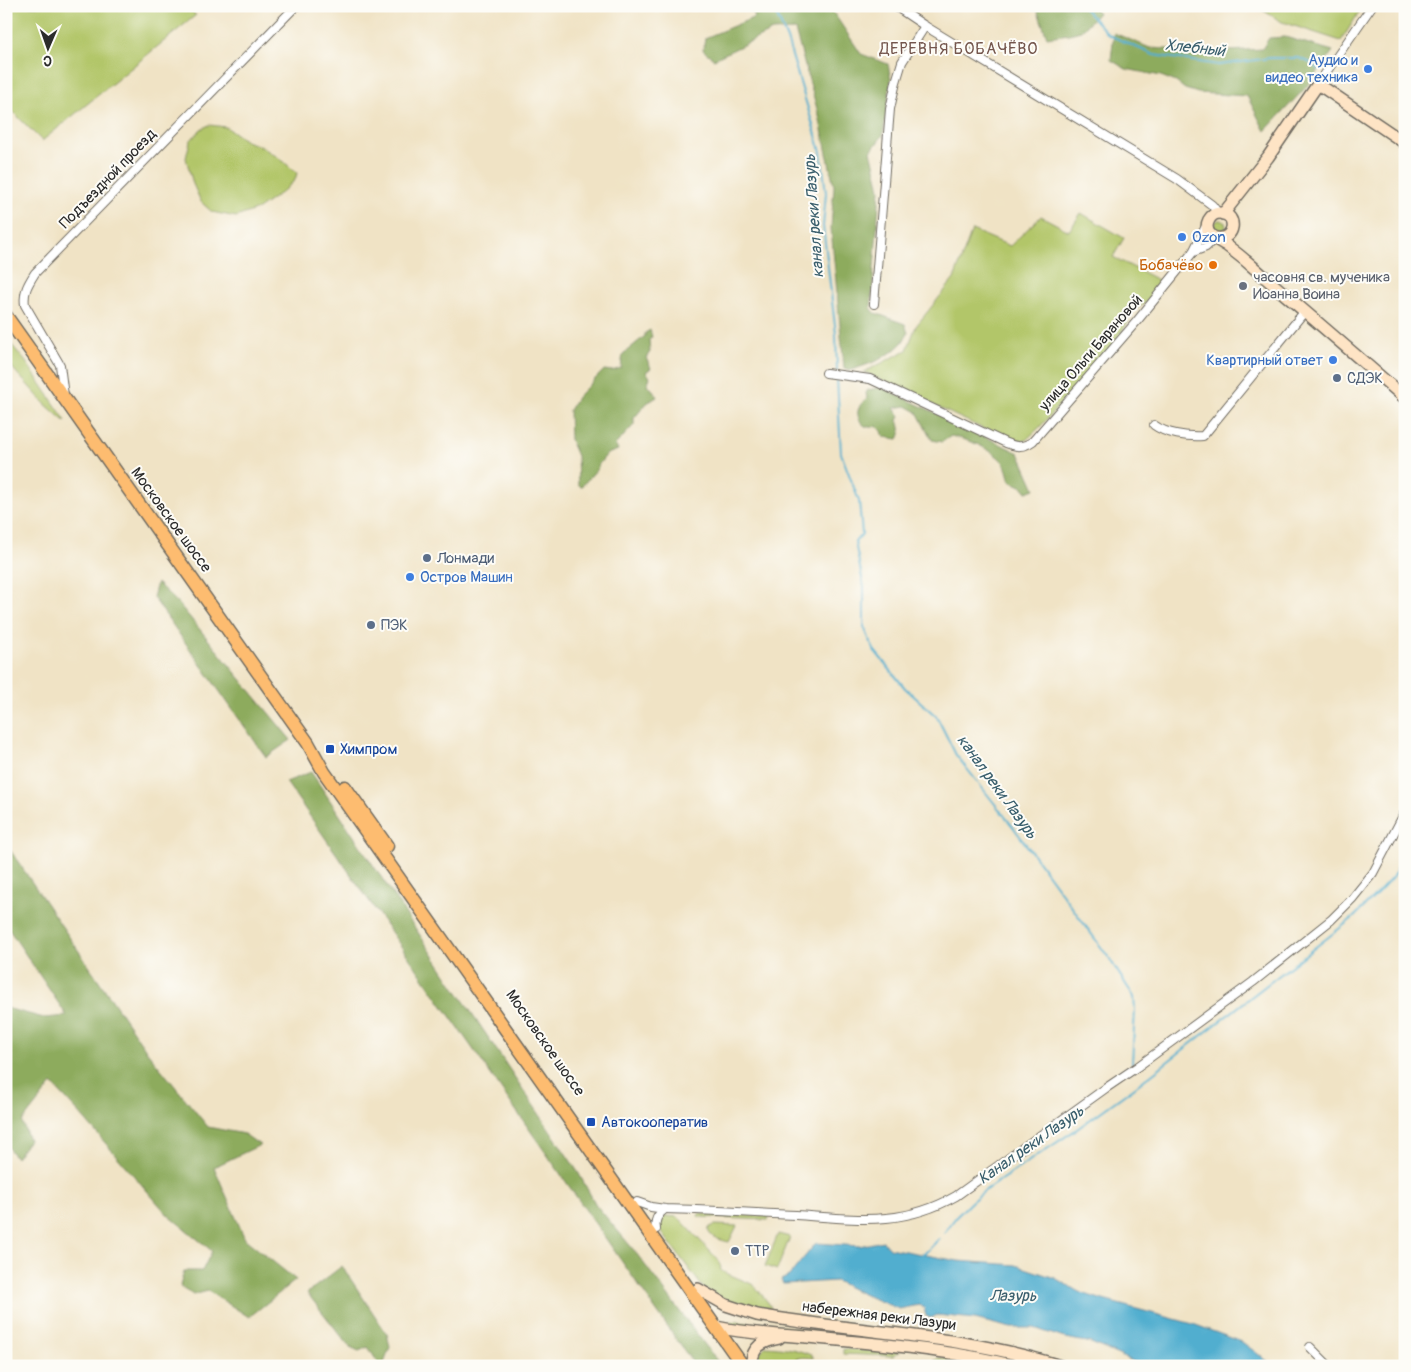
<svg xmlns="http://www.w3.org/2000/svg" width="1411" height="1372" viewBox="0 0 1411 1372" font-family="Pangolin,sans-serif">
  <rect width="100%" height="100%" fill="#fdfcf7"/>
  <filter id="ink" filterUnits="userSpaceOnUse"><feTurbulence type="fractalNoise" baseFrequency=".02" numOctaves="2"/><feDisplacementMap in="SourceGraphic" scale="10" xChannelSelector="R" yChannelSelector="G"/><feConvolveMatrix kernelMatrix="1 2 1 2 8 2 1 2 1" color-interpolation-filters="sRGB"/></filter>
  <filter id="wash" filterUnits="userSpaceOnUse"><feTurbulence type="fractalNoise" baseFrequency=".0096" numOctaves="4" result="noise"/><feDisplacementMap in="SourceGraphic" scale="20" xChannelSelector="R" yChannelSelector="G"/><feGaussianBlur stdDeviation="1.12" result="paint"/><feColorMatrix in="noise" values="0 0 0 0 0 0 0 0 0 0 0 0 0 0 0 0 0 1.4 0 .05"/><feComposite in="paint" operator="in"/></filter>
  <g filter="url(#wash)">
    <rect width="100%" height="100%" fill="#f0e3c5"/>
    <g fill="#b2c669" stroke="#6e784a">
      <path d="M6,6H185L196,15L42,141L6,105Z"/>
      <path d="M1256,6H1363L1341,41L1282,22Z"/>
      <path d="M209,125L226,127L246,141L262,147L279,158L297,173L295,180L282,192L258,209L236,217L212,212L201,202L193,184L186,158L190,141L201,129Z"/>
      <path d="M1081,213L1124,238L1113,257L1164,283C1155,293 1141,312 1126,311L1125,315L1128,322L1114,343L1040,427L1026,440L1021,442H1011L864,372L907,350L916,326L954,279L972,230L1010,246L1041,216L1069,231Z"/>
      <circle cx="1220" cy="226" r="6"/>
      <path d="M6,338L26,362L66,421L63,420L44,403L6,361Z"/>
      <path d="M700,1213L768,1216L769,1218L768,1220L699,1217L698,1215Z"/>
      <path d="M666,1216L678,1217L682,1221L720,1262L721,1271L754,1285L770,1305L771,1312L735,1304L704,1289L660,1230L658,1222L660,1218Z"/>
      <path d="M715,1225L737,1226L729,1242C721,1240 710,1238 708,1230L710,1227Z"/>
      <path d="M778,1234L790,1237L777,1270L765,1266Z"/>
      <path d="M730,1321L821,1331L822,1333L820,1334L729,1324Z"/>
      <path d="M766,1346C783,1347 798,1349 813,1356V1358C803,1357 794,1356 788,1366H758C754,1357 760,1352 766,1346Z"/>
      <path d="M843,1349L900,1352L893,1356L843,1354Z"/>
      <path d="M939,1358L960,1360L958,1365L934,1361Z"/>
    </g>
    <g fill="#8dab5d" stroke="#5c6b44">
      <path d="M751,6H829L861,54L888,64L891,80L883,135L871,151L880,189L871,308L875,313L905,324L908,333L902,343L892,352L877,361L852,370L844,368L831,228L834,186L819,116L795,30L772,31L714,59L703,50L705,38L755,17Z"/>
      <path d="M1036,6H1093L1098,13L1081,31L1069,34L1047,37Z"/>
      <path d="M1114,33L1150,48L1213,52L1262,49L1269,38L1285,37L1333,51L1310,83L1265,131L1247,96L1198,93L1185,89L1176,82L1161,76L1126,69L1111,60Z"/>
      <path d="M650,330L652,337L649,340L650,352L646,358L651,368L646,372L650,377L647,385L652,389L657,397L647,403L634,418V425L615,445L618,450L607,454L599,464L597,469L581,487L578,484L577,456L570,440L569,410L578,396L604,370L612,371L621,368L623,354L645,336V333Z"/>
      <path d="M881,387L1019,453L1035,489L1027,492L1023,487L1010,481C1008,475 1007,467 1003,462C991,448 969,440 951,436L942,442L932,440L917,412L906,406L894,408L900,417L898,420C900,426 902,433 898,439L884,437L882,431L877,426C875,426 872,428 869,427C861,427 855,414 859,408C860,404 864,401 867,398L866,393L868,390Z"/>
      <path d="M157,583L178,603L291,740L266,757L153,597Z"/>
      <path d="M311,772L578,1172L596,1205L633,1249L721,1366H695L286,782Z"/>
      <path d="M6,844L148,1053L208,1127L244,1134L260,1145L214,1167L245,1239L296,1280L249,1317L208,1291L193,1295L180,1286L184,1271H202L212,1251L168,1215L80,1114L52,1084L22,1122L29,1140L16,1158L6,1145V1008L44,1018L67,1016L6,925Z"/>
      <path d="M342,1266L387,1334L390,1347L383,1366H380L368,1347L359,1351L350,1347L307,1293Z"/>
    </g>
    <path fill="#51aecf" stroke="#3e6c7d" d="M883,1241L889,1248L958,1261L1016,1265L1055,1278L1079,1292L1103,1300L1193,1324L1242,1342L1274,1366H1144L1091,1343L1061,1337L1034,1328H1011L975,1319L937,1315L931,1318L926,1316L924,1308L919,1305L899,1309L865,1295L836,1281L783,1284L781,1280L789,1276L816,1243L859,1246Z"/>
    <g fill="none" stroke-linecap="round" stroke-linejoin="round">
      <g stroke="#51aecf" stroke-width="2">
        <path d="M773,6L787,39L821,152L826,193L823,226L836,334L837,371"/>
        <path d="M1082,6L1109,35L1154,55L1219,65L1270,58H1299L1311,63L1319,70"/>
        <path d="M837,378L841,453L859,501L862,534L855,542L864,588V627L874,650L905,688L937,717L956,755L1014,828L1109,958L1134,997L1135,1010L1132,1063"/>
        <path d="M944,1233L956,1217L971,1202L987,1189L1077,1129L1135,1087L1353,918L1374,897L1392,878L1405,855"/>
        <path d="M923,1255L939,1239"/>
      </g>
    </g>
  </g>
  <g filter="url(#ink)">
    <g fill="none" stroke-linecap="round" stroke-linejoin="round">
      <g stroke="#706b61" stroke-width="10">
        <g id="street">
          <path d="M895,6L925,26L1177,179L1212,205L1218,213"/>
          <path d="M1318,84L1372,6"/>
          <path d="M1193,252L1206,247L1215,238"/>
          <path d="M874,304L890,109L896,82L902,62L925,26"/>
          <path d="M826,373L870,379L1006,443C1017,447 1023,448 1033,441L1137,321L1193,252L1207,224"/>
          <path d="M64,396L60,365L25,305C23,292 28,284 35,273L296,6"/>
          <path d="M1154,425C1166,434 1187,437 1203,436L1305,311"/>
          <path d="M637,1202L651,1207L665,1209C709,1210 752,1213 796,1215C855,1219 902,1227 956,1196L1106,1088L1137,1067L1253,982L1331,920L1352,899L1373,873L1405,812"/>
          <path d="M656,1229C654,1220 658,1214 665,1209"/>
          <path d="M1310,1347L1329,1366"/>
        </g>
      </g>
      <g stroke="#706b61" stroke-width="14">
        <g id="secondary">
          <path d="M1223,214L1268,157L1318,84L1405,143"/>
          <path d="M1217,238C1235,240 1238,215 1221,213C1210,212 1203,226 1210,234C1214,239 1221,242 1226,245C1238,254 1250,264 1261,274C1309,315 1357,356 1405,398"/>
          <path d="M698,1289L726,1305L757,1315C859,1333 960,1334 1060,1366"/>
          <path d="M716,1327C745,1333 777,1335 807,1337C877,1344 947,1349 1016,1366"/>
          <path d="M752,1365C751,1347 763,1341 779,1338"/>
        </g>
      </g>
      <g stroke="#706b61" stroke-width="15">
        <g id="primary">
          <path d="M6,316L291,719L308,743L324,772L743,1366"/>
          <path d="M345,787L387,846"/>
        </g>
      </g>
      <use href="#street" stroke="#fff" stroke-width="8"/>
      <use href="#secondary" stroke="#fee4c5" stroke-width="11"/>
      <use href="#primary" stroke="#fdbc6f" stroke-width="12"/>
    </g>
  </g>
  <g fill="#3f7fe0" stroke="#fdfcf7" stroke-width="2">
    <circle cx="1368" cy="69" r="5"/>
    <circle cx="1182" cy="237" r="5"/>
    <circle cx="1333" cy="360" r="5"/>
    <circle cx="410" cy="577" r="5"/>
  </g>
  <circle fill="#e8710a" stroke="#fdfcf7" stroke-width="2" cx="1213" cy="265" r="5"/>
  <circle fill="#6b7280" stroke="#fdfcf7" stroke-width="2" cx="1243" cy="286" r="5"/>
  <g fill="#5c6f8a" stroke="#fdfcf7" stroke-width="2">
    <circle cx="1337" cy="378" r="5"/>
    <circle cx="427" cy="558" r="5"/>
    <circle cx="371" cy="625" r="5"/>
    <circle cx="735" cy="1251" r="5"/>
  </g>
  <g fill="#1a4fb4" stroke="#fdfcf7" stroke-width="2">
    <rect x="325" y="744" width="10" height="10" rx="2.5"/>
    <rect x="586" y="1117" width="10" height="10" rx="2.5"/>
  </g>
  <g text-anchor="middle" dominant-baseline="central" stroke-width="4" stroke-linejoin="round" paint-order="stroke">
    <g font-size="15" fill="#366cbe" stroke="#fdfcf7" text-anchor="end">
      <text x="1358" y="60">Аудио и<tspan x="1358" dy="17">видео техника</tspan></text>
      <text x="1192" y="237" text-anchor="start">Ozon</text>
      <text x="1323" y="360">Квартирный ответ</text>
      <text x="420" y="577" text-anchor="start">Остров Машин</text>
    </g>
    <g font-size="15" fill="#2b2b2b" stroke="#fdfcf7">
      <text transform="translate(108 179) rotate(-46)">Подъездной проезд</text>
      <text transform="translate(1091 353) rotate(-49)">улица Ольги Барановой</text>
      <text transform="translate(171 520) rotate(54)">Московское шоссе</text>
      <text transform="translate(545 1043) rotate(55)">Московское шоссе</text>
      <text transform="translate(879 1316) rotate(7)">набережная реки Лазури</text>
    </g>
    <g font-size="15" fill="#c56008" stroke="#fdfcf7" text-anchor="end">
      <text x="1203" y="265">Бобачёво</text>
    </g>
    <g font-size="15" fill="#5b616d" stroke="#fdfcf7" text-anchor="start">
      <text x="1253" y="277">часовня св. мученика<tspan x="1253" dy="17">Иоанна Воина</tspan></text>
    </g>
    <g font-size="15" fill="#4e5e75" stroke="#fdfcf7" text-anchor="start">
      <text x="1347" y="378">СДЭК</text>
      <text x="437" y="558">Лонмади</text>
      <text x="381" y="625">ПЭК</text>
      <text x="745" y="1251">ТТР</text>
    </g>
    <g font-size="15" fill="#164399" stroke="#fdfcf7" text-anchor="start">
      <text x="340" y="749">Химпром</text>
      <text x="601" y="1122">Автокооператив</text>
    </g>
    <g font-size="16" font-style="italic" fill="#3a5f6d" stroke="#fdfcf7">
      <text transform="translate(1195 48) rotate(6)">Хлебный</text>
      <text transform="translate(814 216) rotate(-94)">канал реки Лазурь</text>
      <text transform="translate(997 787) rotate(54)">канал реки Лазурь</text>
      <text transform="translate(1031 1145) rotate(-35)">Канал реки Лазурь</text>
      <text x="1013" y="1296">Лазурь</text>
    </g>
    <g font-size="16" letter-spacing="1" fill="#74564d" stroke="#fdfcf7">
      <text x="959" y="49">ДЕРЕВНЯ БОБАЧЁВО</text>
    </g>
  </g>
  <rect width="1411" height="1372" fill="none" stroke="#fdfcf7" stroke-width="25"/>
  <g transform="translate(48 48) rotate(182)" stroke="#fdfcf7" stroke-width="4" paint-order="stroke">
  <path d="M0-4L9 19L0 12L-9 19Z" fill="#2b2b2b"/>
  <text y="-8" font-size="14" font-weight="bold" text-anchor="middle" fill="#2b2b2b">С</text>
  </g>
</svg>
